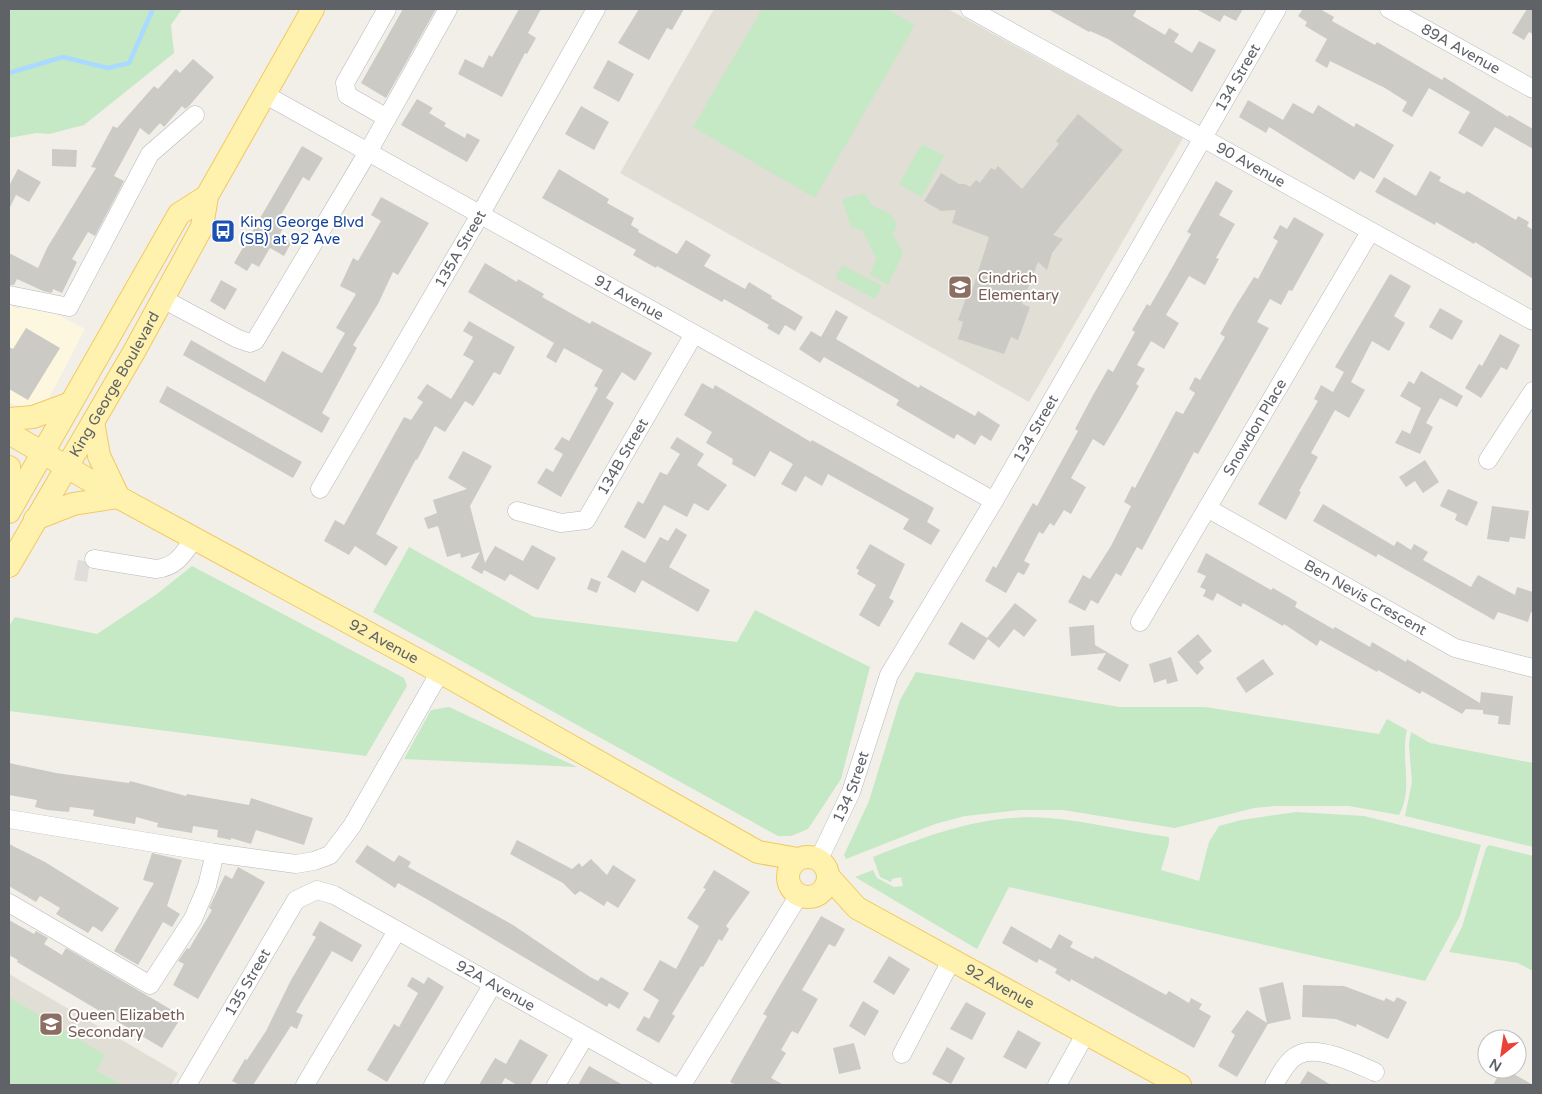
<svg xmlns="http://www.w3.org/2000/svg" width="1542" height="1094" viewBox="0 0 1542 1094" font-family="'Varela Round',sans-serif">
  <rect width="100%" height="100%" fill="#f1efe8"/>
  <path fill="#fef7e0" d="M34,303L85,329L49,398L31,407L16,406L9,402V304L17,309Z"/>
  <path fill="#e0deda" d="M78,560L90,562L87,582L74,580Z"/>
  <g fill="#e1ded6">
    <path d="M714,9H948L1183,138L1029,402L620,173Z"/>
    <path d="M9,974L178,1073L171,1085H9Z"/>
  </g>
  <g fill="#c5e8c5">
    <path d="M9,9H182L171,25L174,53L84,125L49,134L36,133L9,138Z"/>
    <path d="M762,9H887L915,25L815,198L693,127Z"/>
    <path d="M922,144L944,156L922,197L899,184Z"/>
    <path d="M865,193L872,206L891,214L897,225L893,234L903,253L888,285L870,274L876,258L862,230L851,227L842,199Z"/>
    <path d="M842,265L882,286L875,299L835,278Z"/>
    <path d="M409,547L534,617L737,642L755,610L870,667L841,779L808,829L791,836H778L373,612Z"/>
    <path d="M192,566L404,678L407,686L366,756L9,711V626L15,617L97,634L157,594Z"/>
    <path d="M916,672L1119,707H1205L1379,734L1387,719L1407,730C1400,759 1414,788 1399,815L1349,806H1274L1254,808L1175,828L1063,810H1020L965,816L935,824L846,859L844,855L869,801L900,700Z"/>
    <path d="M449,707L577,767L404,759L431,710Z"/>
    <path d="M1411,732L1430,743L1533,763V847L1405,816L1412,782L1409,745Z"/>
    <path d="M1296,812L1364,816L1481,845L1460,916L1425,981L1009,887L977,949L855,877L873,870L877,878L894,887L903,886L901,877L892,879L891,882L880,877L873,857C929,835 987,813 1048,818C1088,821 1128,832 1169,837V843L1161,870L1199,881L1209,842L1219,826L1241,820Z"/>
    <path d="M1489,845L1533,856V971L1518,963L1449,952L1462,927L1486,848Z"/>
    <path d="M9,997L105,1055L96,1071L123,1085H9Z"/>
  </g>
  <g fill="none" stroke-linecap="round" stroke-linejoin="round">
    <path stroke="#aadaff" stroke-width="4.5" d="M9,73L63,57L108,68L129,63L153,9"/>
  </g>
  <g fill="#cccac5">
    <path d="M403,9H436L386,98L361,83Z"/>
    <path d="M519,9H541L528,33L536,38L527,54L525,53L502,97L458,74L465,59L483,68L489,55L492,57Z"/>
    <path d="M639,9H684L672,30L667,28L649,60L618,43Z"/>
    <path d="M1048,9H1137L1133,16L1165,35L1169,28L1179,34L1174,42L1192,53L1199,41L1216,50L1192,92L1108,39L1090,31L1089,32Z"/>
    <path d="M1196,9H1243L1236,21L1224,15L1220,22Z"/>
    <path d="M1303,9H1320L1334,17L1332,21L1375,45L1377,42L1442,80L1444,77L1508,117L1509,115L1533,129V149L1495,127L1482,147L1458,133L1470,112L1429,88L1412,117L1402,111L1407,102L1385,88L1330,61L1327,68L1315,61L1327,39L1305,26L1307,22L1298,16Z"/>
    <path d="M1527,9H1533V34L1529,32L1524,40L1512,33Z"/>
    <path d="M193,59L214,77L189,106L185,109L182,106L164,127L160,123L149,135L140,128L114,176L124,181L95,236L88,232L72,259L77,262L62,293L53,289L52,293L43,291L17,279L14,285H9V253L38,268L47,248L96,168L91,167L113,126L117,128L154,86L158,89L176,69L180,73Z"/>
    <path d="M608,60L634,74L619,102L593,88Z"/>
    <path d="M417,99L433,108L429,113L446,123L444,126L465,138L467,133L480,140L467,162L401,125Z"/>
    <path d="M1248,100L1283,120L1293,103L1313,114L1318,105L1354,127L1356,123L1394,145L1374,179L1360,171L1354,180L1269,127L1266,133L1239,117Z"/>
    <path d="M581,106L609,122L594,150L565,134Z"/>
    <path d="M1078,114L1123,150L1053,235L1063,239L1052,253L1047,270L1038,262L1022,304L1030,307L1018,340L1011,337L1004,354L958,339L963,322L958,320L969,290L972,291L989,237L952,223L956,210L941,211L924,201L941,173L959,184H965L970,187L976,180L980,183L991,168L995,170L998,166L1022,189L1059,144L1056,141Z"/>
    <path d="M302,146L323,158L309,181L303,177L278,220L285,224L279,236L291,243L284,256L270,248L259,267L252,263L247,271L234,263Z"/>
    <path d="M52,149L77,150L76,167L52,166Z"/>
    <path d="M18,169L41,182L29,202L16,195L9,209V186Z"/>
    <path d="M559,169L609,199L607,203L634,218L631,225L639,230L638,232L677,254L686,240L711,255L704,266L745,289L749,282L772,296L771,298L803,317L795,331L785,325L779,335L767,328L769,325L724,299L722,302L657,266L656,268L633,255L636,250L542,198Z"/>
    <path d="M1430,171L1441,177L1439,181L1464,194L1467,191L1516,220L1518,216L1529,222L1527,226L1533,230V279L1475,242L1474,244L1436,222L1435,225L1375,192L1384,177L1416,196Z"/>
    <path d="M1216,181L1233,191L1219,215L1235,224L1216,258L1219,259L1205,285L1189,276L1166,315L1179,323L1164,349L1151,341L1137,365L1145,369L1136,384L1139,386L1123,414L1104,446L1093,439L1071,478L1086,487L1071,514L1064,510L1054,526L1050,523L1043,534L1039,532L1024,561L1030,564L1024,575L1018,572L1006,593L985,581L993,566L996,568L1033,503L1037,506L1078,431L1075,429L1092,397L1108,369L1113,372L1135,332L1132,330L1147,304L1150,306L1169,273L1191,234L1187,232Z"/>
    <path d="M381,197L429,223L398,275L393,272L378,304L353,345L357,348L322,413L330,418L322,433L183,355L191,340L265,382L282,351L322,373L345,333L336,328L356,294L340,286L353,258L358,261L381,221L371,215Z"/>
    <path d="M1294,217L1324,234L1292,291L1289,290L1281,305L1270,299L1257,322L1269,328L1198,454L1194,452L1142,550L1137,547L1121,576L1116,573L1098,604L1091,600L1085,611L1068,602L1083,575L1090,579L1111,546L1131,506L1124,502L1132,486L1135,488L1176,411L1183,414L1195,393L1189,389L1195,377L1200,380L1225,337L1220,334L1234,309L1254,277L1258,279L1278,241L1273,238L1280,225L1287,229Z"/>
    <path d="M485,263L517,282L518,279L544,294L542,297L590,324L592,321L652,353L635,381L622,372L606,398L614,403L561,497L537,483L546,468L553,472L563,454L554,449L562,437L569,441L598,388L594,386L603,370L564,348L556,363L546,357L554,343L468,292Z"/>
    <path d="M1390,274L1411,286L1394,316L1405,323L1389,351L1372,341L1351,382L1365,390L1349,418L1335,410L1311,453L1318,457L1299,491L1301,492L1286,520L1258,504L1318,401L1314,399L1321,385L1333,392L1344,372L1335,367Z"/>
    <path d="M221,280L237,289L225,310L210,301Z"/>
    <path d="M1440,308L1463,321L1452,340L1429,327Z"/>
    <path d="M836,310L848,317L836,339L919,388L920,385L975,416L978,411L1000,425L991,441L981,435L975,445L957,434L954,439L896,405L899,400L824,357L820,363L799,349L811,331L821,337Z"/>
    <path d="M469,321L515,347L500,375L494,372L473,406L465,401L445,432L435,426L417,460L416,459L376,534L398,547L386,566L355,546L349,555L324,541L335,520L344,525L404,417L411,420L423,402L417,398L427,384L451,399L474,361L463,355L473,337L463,331Z"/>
    <path d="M26,328L60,348L28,400L9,389V347L13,349Z"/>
    <path d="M1500,334L1520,345L1507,370L1501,367L1481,398L1465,388L1479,364L1482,366Z"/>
    <path d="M1421,371L1463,396L1457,407L1440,398L1426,423L1433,427L1420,454L1395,443L1402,430L1410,434L1421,408L1400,396L1409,381L1414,384Z"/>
    <path d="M702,383L713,389L715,385L811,442L812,440L934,508L927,522L940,530L931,545L903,529L909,519L828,474L822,486L805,476L796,492L781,484L793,464L770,451L755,477L732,464L733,459L706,443L712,432L684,415Z"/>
    <path d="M167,386L302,462L293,478L159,402Z"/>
    <path d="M677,437L704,454L697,465L727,485L708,511L694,503L687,517L664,505L645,539L624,527L638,501L643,504L660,472L667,475L680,454L670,448Z"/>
    <path d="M463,451L492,466L470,506L485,563L495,546L523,561L532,545L556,558L538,590L510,574L505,581L484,570L482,574L471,568L480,552L461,558L460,553L447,557L438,526L428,529L424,518L437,513L433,500L467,489L448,478Z"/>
    <path d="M1425,460L1439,482L1423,493L1415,481L1406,487L1399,477Z"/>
    <path d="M1448,489L1478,502L1467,526L1455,520L1457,514L1440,506Z"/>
    <path d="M1323,504L1394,546L1397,541L1411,550L1414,544L1428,552L1423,560L1471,587L1478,575L1515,595L1517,587L1533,592V613L1531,612L1528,622L1498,612L1494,620L1378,554L1376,557L1313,521Z"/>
    <path d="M1492,506L1529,511L1525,539L1510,537L1509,542L1487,539Z"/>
    <path d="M676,528L687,535L669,567L710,590L698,612L642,580L635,593L607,577L622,550L645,563L660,537L668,541Z"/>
    <path d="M870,544L905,564L889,598L894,601L879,627L859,615L876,585L857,574L859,570L856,568Z"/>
    <path d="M1206,553L1271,590L1273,588L1297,602L1295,607L1333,629L1335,627L1370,647L1372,642L1406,662L1407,659L1480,703L1481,692L1513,696L1510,725L1498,724L1499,716L1483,714V710L1466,709L1462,714L1422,691L1420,694L1378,670L1377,672L1320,640L1317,646L1284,624L1283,626L1243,603L1241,607L1217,593L1213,601L1203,596L1206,590L1200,587L1206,576L1197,572Z"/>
    <path d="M591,578L601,582L597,593L587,589Z"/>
    <path d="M1015,603L1037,620L1024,637L1014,629L999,648L988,639L974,660L948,644L961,622L987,638Z"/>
    <path d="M1094,625L1095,645L1129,665L1120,682L1097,669L1106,653L1071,656L1069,627Z"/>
    <path d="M1198,634L1212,651L1199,662L1204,668L1197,675L1177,652Z"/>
    <path d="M1171,657L1178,681L1167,684L1166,679L1154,683L1149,664Z"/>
    <path d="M1263,659L1274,674L1246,693L1236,678Z"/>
    <path d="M9,763L56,773L129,783L130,781L186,796L187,794L249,805L251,798L313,818L304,845L256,830L251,844L231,838V840L217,837L218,830L193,826L192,833L157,827L158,823L136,817L135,824L93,816L94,810L70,807L69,812L47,810L35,807L37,800L9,795Z"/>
    <path d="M517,840L572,869L579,863L582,867L591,859L607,875L613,865L636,880L618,908L607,901L604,906L580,891L575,895L563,883L510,854Z"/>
    <path d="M9,844L45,862L119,908L102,932L93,926L88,933L56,914L60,908L40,896L36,902L9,886Z"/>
    <path d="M367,845L394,862L399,855L411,862L408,867L513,925L590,977L598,981L601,977L629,993L619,1009L609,1003L607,1007L430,901L398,883L395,888L355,862Z"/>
    <path d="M152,853L182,860L167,906L180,914L172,927L163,922L138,965L114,951L154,883L143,880Z"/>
    <path d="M238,867L265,882L198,999L173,985L184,964L178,961L187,948L189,949L212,910L209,908L225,875L232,879Z"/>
    <path d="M714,870L750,892L726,926L729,929L722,941L719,939L703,967L701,966L672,1014L675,1016L659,1043L636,1030L644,1016L649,1019L659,1000L643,990L660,960L676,969L699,926L687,918L706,889L703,888Z"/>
    <path d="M821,916L845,929L835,947L829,944L802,990L818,999L798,1034L792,1031L781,1050L786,1053L771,1078L784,1085H736L730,1082L767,1016L763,1014Z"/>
    <path d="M9,920L34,934L36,931L48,938L44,944L62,955L66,948L182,1016L162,1048L17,962L18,960L9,955Z"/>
    <path d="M320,921L362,945L352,962L332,951L296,1012L303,1015L297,1029L291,1026L253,1085H240L232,1081L245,1059L247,1060L266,1031L290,982L316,937L312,935Z"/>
    <path d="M1011,926L1051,949L1059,934L1073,942L1070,947L1093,959L1095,956L1166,995L1169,991L1189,1003L1191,998L1202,1004L1199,1009L1211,1016L1194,1048L1071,979L1070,982L1055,973L1057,969L1039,959L1037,963L1002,943Z"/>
    <path d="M889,956L910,969L894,995L873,982Z"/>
    <path d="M412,977L424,984L428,977L444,987L387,1082L367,1070L394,1024L399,1027L418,993L407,986Z"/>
    <path d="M1283,982L1291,1019L1268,1024L1237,1077L1218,1066L1235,1035L1231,1032L1247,1010L1267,1023L1259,988Z"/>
    <path d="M1303,985L1344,986L1384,1001L1386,998L1394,1002L1397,997L1407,1002L1388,1039L1357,1024L1356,1027L1336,1019L1302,1017Z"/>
    <path d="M863,1001L879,1011L865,1036L849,1026Z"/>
    <path d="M966,1002L986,1013L972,1040L950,1029Z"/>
    <path d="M1018,1030L1041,1043L1026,1069L1003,1057Z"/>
    <path d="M520,1039L548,1055L530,1085H517L505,1078L501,1085H479L495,1058L506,1064Z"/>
    <path d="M854,1043L861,1069L839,1074L833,1048Z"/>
    <path d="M947,1047L965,1058L951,1084L932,1074Z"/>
    <path d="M589,1066L623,1085H578Z"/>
    <path d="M1502,1069H1505L1533,1085H1493Z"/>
    <path d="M1308,1071L1331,1085H1299Z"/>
  </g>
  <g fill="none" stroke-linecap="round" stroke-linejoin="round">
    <g stroke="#b5b8bc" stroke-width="19">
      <g id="minor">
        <path id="s1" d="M970,9L1533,321"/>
        <path id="s2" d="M1389,9L1533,89"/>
        <path id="s3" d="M264,94L994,501"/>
        <path d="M387,118L347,95L345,83L387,9"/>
        <path d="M9,295L69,307L150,154L195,115"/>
        <path d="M163,299L238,339L250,343L255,341L368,152L448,9"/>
        <path d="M1488,460L1533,391"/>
        <path id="s4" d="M320,489L480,215L596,9"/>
        <path id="s5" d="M1207,508L1455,648L1533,668"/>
        <path id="s6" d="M517,511L561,523L586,520L694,334"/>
        <path d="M94,559L156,569C177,567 184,553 195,537"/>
        <path id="s7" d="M1140,622L1370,232"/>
        <path d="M9,819L215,853L296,864L314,861L330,855L352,826L440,672"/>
        <path id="s8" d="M819,859L851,792L889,675L994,501L1277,9"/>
        <path d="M9,903L150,985L193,919L207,886L215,853"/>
        <path d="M902,1054L952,959"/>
        <path id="s9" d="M187,1085L296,900L317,890L334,895L673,1085"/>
        <path d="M305,1085L397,931"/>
        <path d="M433,1085L493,984"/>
        <path d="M556,1085L585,1036"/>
        <path d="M682,1085L799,895"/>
        <path d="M1057,1085L1086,1033"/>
        <path d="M1274,1085C1280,1075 1287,1060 1298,1055C1317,1044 1357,1064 1375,1072"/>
      </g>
    </g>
    <g stroke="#f2c960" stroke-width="24">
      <g id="major">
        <path d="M9,419L33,417L71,403"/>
        <path d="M93,422L99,456L118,496"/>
        <path id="s10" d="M9,433L118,497L440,672L758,852L798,859"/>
        <path d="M9,467L13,505"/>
        <path d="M9,512L179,214L207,196"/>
        <path d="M35,519L73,504L118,497"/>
        <path id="s11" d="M9,566L135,350L202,227L207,196L313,9"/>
        <circle cx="808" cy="877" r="20"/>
        <path id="s12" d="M828,876L857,908L1180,1085"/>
      </g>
    </g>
    <use href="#minor" stroke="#fff" stroke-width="18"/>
    <use href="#major" stroke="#fff2af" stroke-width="22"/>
  </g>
  <defs>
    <g id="bus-square" transform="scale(1.25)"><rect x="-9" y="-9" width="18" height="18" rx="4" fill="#1a4fb4" stroke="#fff"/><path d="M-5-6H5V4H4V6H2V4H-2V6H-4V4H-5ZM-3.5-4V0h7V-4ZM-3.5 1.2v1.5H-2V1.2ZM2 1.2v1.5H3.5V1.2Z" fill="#fff"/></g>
    <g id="school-square" transform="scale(1.25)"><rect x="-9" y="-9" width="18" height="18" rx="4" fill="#8d6e63" stroke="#fff"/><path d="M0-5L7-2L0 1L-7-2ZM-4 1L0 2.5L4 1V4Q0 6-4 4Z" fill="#fff"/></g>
  </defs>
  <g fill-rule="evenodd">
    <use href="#bus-square" x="223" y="231"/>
    <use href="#school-square" x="960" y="287"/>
    <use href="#school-square" x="51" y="1024"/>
  </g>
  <g text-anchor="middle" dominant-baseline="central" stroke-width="4" stroke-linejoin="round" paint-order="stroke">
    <g font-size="15" fill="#5f6368" stroke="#fff">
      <text stroke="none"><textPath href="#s2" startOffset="82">89A Avenue</textPath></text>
      <text stroke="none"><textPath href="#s8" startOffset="889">134 Street</textPath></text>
      <text stroke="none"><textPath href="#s1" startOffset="321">90 Avenue</textPath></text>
      <text stroke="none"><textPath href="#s4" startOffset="278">135A Street</textPath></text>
      <text stroke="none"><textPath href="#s3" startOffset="418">91 Avenue</textPath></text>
      <text stroke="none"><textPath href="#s11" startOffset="210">King George Boulevard</textPath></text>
      <text stroke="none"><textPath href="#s7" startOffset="226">Snowdon Place</textPath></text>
      <text stroke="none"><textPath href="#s8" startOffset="484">134 Street</textPath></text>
      <text stroke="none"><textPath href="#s6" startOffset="144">134B Street</textPath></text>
      <text stroke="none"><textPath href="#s5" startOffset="182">Ben Nevis Crescent</textPath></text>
      <text stroke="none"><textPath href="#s10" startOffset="429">92 Avenue</textPath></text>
      <text stroke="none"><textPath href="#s8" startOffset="79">134 Street</textPath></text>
      <text stroke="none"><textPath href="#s9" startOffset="119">135 Street</textPath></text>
      <text stroke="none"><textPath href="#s9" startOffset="441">92A Avenue</textPath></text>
      <text stroke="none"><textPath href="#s12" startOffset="206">92 Avenue</textPath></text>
    </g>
    <g font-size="15" fill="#164399" stroke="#fff" text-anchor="start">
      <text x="240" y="222">King George Blvd<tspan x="240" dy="17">(SB) at 92 Ave</tspan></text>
    </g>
    <g font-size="15" fill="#785e54" stroke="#fff" text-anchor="start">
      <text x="978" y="278">Cindrich<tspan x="978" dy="17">Elementary</tspan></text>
      <text x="68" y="1015">Queen Elizabeth<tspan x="68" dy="17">Secondary</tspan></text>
    </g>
  </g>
  <rect width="1542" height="1094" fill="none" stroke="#5f6368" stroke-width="20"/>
  <g transform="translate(1502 1054) rotate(210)"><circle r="24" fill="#ffffff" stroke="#bfc1c3"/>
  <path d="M0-4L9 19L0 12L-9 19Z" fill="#ea4335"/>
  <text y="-8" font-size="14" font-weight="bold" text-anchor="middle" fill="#5f6368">N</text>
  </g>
</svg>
